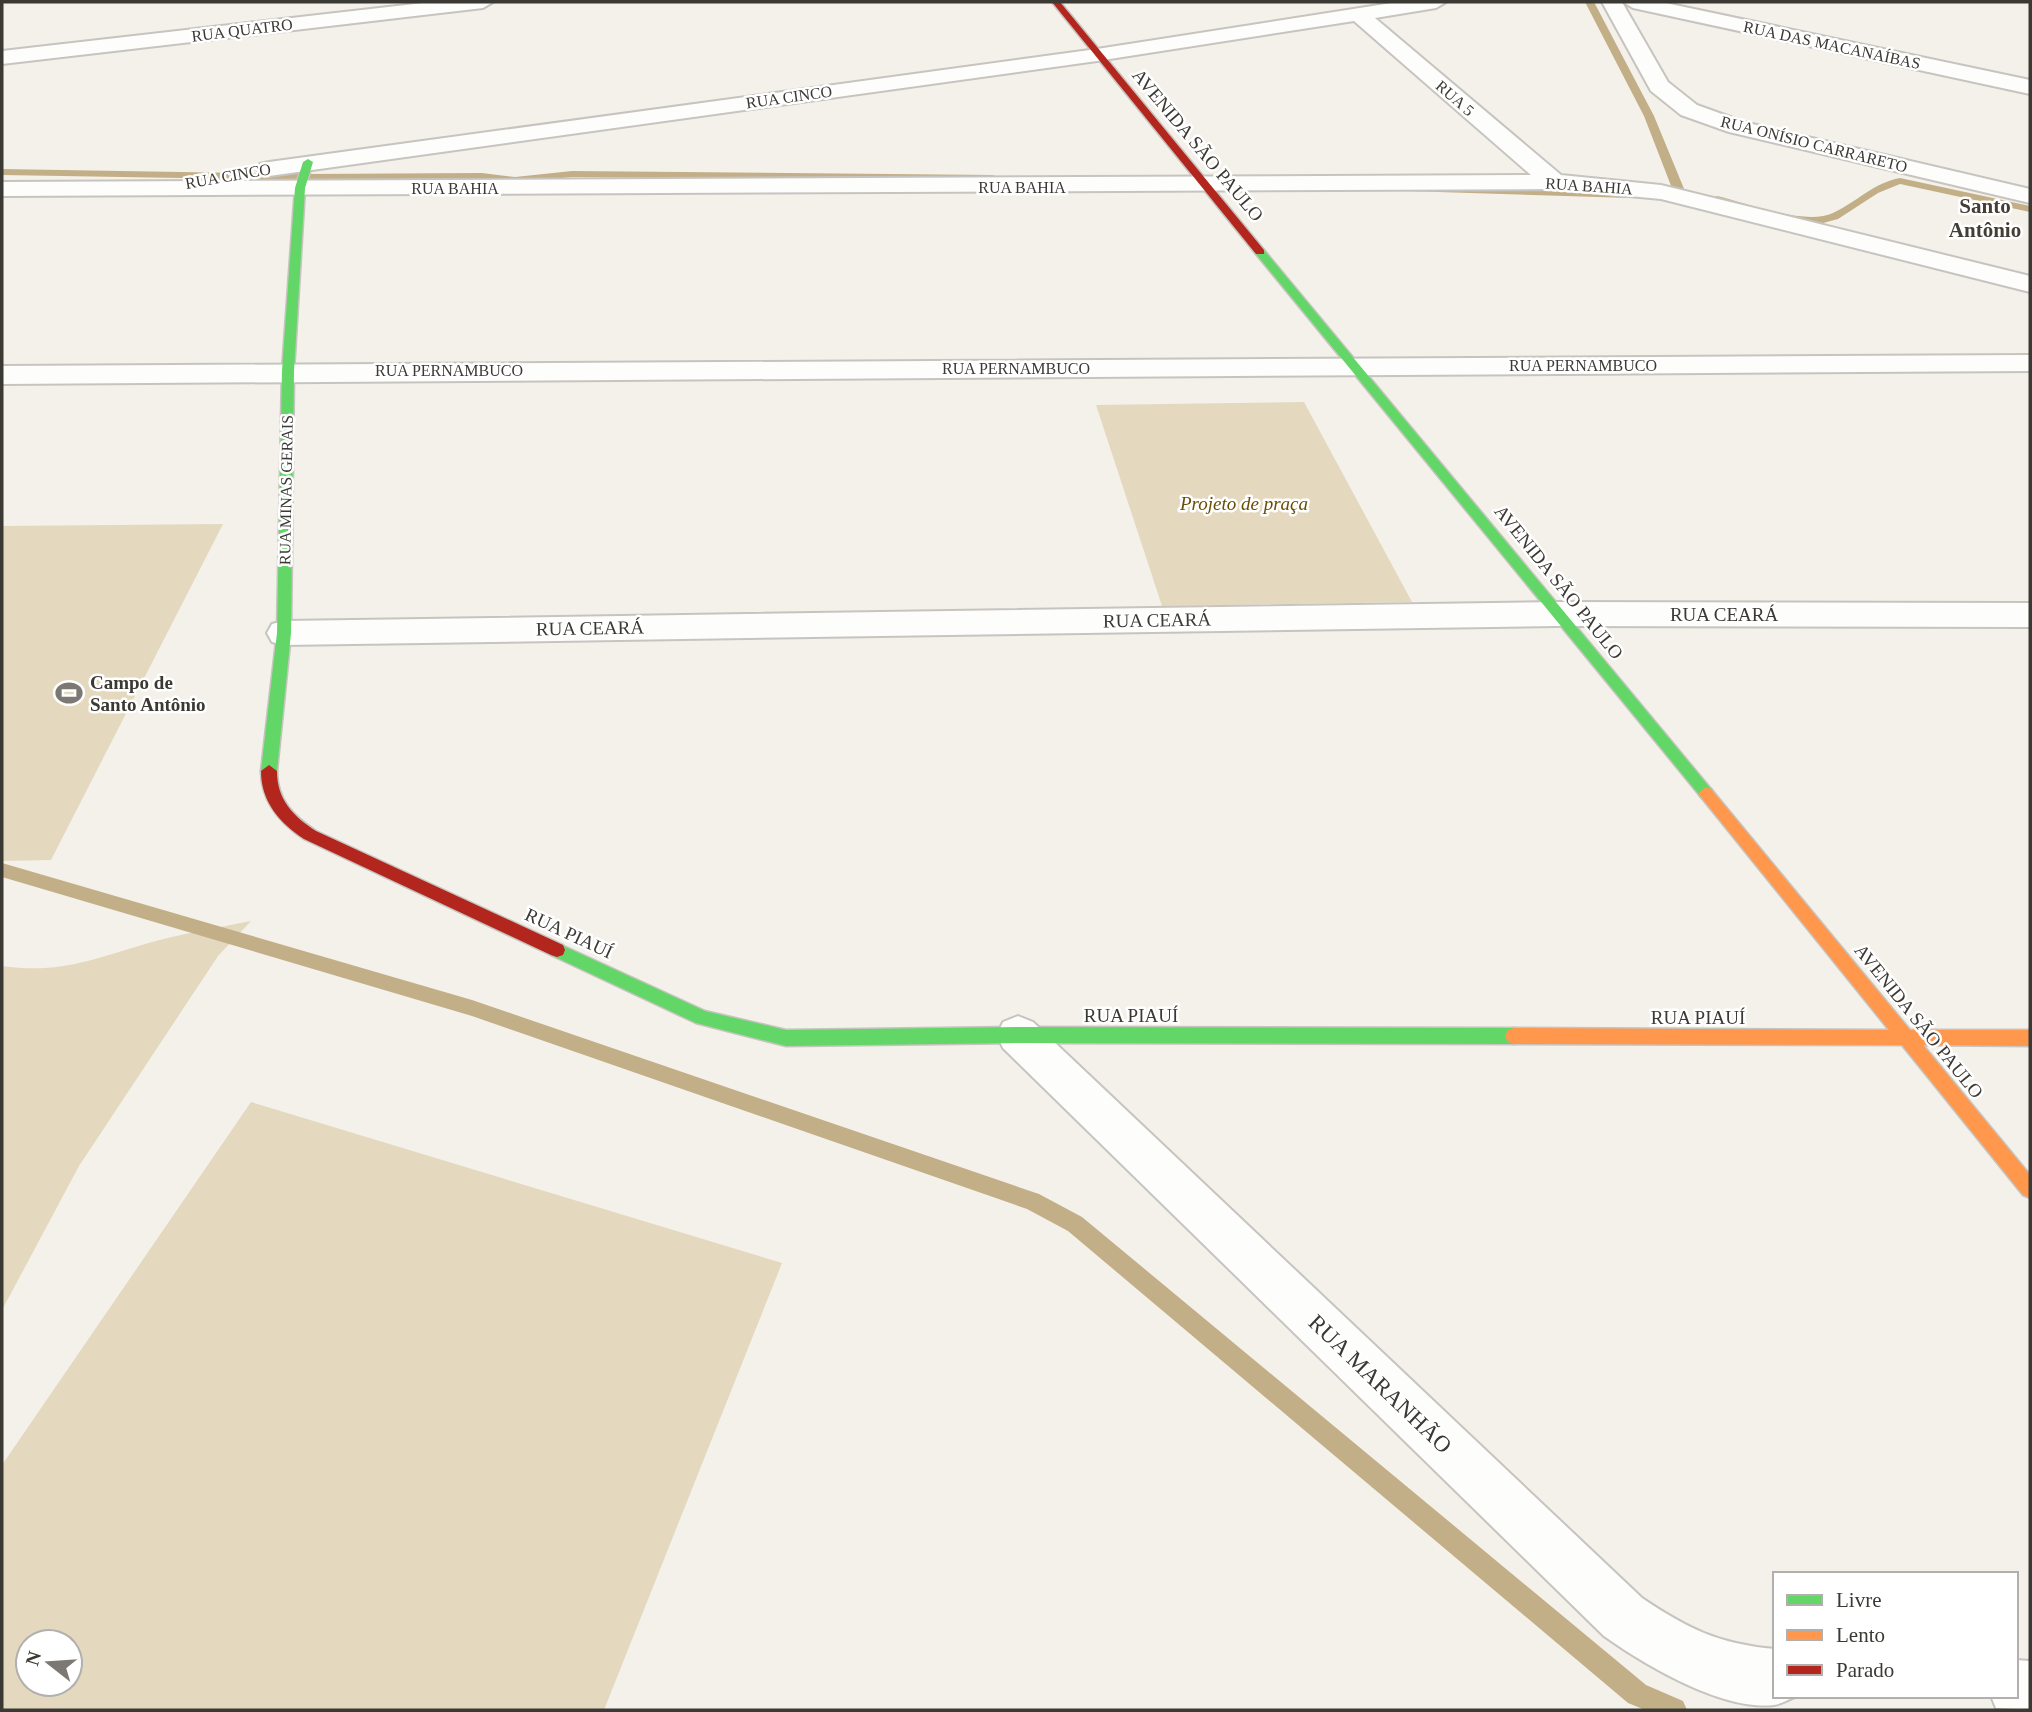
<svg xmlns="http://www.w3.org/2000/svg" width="2032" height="1712" viewBox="0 0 2032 1712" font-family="Georgia,serif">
  <rect width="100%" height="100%" fill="#f4f1ea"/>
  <g fill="#e4d8bf" fill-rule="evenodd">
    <path d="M1304,402L1412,602L1162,606L1096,405Z"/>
    <path d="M223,524L51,860L2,861V526Z"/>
    <path d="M251,921L218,956L79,1166L2,1310V966C59,974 91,960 145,944C179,934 216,928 251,921Z"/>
    <path d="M251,1102L782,1263L604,1710H2V1465ZM28,1642H70V1684H28Z"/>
  </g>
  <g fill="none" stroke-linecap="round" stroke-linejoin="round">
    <g fill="#c3af87" fill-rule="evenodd">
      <path d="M1585,2H1594L1654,116L1687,196L1685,198L1675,196L1644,116Z"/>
      <path d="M2,169L306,174L482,173L515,177L572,171L993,175L999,178L993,181L572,177L515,183L482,179L306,180L2,175Z"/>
      <path d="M1900,178L2030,206V212L1900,184L1878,193L1838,219L1823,223L1777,218L1711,199L1717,196C1747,203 1805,226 1833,213C1857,202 1873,183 1900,178Z"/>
      <path d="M1410,186L1630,192L1636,195L1630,198L1406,191V187Z"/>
      <path d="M2,863L472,1000L1039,1194L1082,1217L1646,1685L1683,1701L1687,1710H1645L1628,1703L1068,1231L1027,1209L472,1016L2,877Z"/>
    </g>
    <g stroke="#c7c4c0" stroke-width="4">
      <g id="street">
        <path d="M432,2H493L483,8L2,64V51Z"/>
        <path d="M1398,2H1446L1436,8L1375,18L1561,175L1661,185L2030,276V292L1661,199L1554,189L2,196V182L1531,175L1354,21L1097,61L269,176L260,174L257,169L260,164L269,162L1097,49Z"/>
        <path d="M1602,2H1622L1668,82L1697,105L1744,122L2030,189V203L1729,132L1681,115L1651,91Z"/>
        <path d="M1623,2H1661L2030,80V94L1633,8Z"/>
        <path d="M2030,355V371L2,384V366Z"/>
        <path d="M1557,602L2030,603V627L1557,626L284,645L272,642L267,633L272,624L284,621Z"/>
        <path d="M1018,1016L1033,1022L1642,1598C1688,1629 1719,1644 1775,1649V1696L1795,1697C1789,1699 1781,1704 1774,1705C1722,1711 1645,1665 1604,1636L1003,1048L997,1035L1003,1022Z"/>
        <path d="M2016,1660L2030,1661V1710L1996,1708L1991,1696H2016Z"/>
      </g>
    </g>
    <g stroke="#c7c4c0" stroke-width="3">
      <g id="fast">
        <path d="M308,159L313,162L305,188L294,371L291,633L277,771L269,777L261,771L277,633L282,371L295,188L303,162Z"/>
        <path d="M1256,250H1264L1711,789L1714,793L1711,797H1701L1256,254Z"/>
        <path d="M557,943L705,1011L786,1030L1018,1027L1514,1028L1520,1030L1523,1036L1520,1042L1514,1044L1018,1043L786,1046L696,1023L551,955L549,950L551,945Z"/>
      </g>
    </g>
    <g stroke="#c7c4c0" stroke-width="3">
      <path id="slow" d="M1706,787L1711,789L1910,1030H2030V1046L1923,1045L2030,1175V1198L2023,1195L1902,1045L1514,1044L1508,1042L1505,1036L1508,1030L1514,1028L1889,1030L1701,797L1698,793Z"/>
    </g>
    <g stroke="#c7c4c0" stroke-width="3">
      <g id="jam">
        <path d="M1052,2H1060L1264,250V254H1256Z"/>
        <path d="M269,765L277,771C277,800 293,816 316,831L563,945L565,950L563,955L557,957L551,955L304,839C280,823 261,802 261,771Z"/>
      </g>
    </g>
    <use href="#street" fill="#fdfdfc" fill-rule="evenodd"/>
    <use href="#fast" fill="#63d668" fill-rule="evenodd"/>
    <use href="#slow" fill="#ff974d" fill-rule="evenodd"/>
    <use href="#jam" fill="#b3261e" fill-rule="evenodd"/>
  </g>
  <defs>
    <g id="stadium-bare" transform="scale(2.1)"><path d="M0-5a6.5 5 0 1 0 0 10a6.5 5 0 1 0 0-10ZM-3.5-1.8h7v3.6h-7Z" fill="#7c7974" stroke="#fff" stroke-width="2.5" paint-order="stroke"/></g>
  </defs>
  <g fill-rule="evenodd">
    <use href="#stadium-bare" x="69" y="693"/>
  </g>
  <g text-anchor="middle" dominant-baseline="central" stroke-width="5" stroke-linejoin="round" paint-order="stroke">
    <g font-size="16" fill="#3b3934" stroke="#fff">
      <text transform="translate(242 30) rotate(-7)">RUA QUATRO</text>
      <text transform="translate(1832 45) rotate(12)">RUA DAS MACANAÍBAS</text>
      <text transform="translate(789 97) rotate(-8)">RUA CINCO</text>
      <text transform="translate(1455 98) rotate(41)">RUA 5</text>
      <text transform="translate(1814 144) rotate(14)">RUA ONÍSIO CARRARETO</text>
      <text transform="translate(228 176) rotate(-10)">RUA CINCO</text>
      <text transform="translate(1589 186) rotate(4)">RUA BAHIA</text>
      <text x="1022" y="187">RUA BAHIA</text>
      <text x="455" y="188">RUA BAHIA</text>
      <text x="1583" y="365">RUA PERNAMBUCO</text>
      <text x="1016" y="368">RUA PERNAMBUCO</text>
      <text x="449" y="370">RUA PERNAMBUCO</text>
      <text transform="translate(286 490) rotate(-89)">RUA MINAS GERAIS</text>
    </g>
    <g font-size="19" fill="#3b3934" stroke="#fff">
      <text transform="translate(1198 145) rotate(50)">AVENIDA SÃO PAULO</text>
      <text transform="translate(1559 582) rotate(51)">AVENIDA SÃO PAULO</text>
      <text x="1724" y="614">RUA CEARÁ</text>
      <text transform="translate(1157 620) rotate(-1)">RUA CEARÁ</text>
      <text transform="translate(590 628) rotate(-1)">RUA CEARÁ</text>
      <text transform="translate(569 933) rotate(25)">RUA PIAUÍ</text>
      <text x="1131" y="1015">RUA PIAUÍ</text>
      <text x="1698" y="1017">RUA PIAUÍ</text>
      <text transform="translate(1919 1021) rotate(51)">AVENIDA SÃO PAULO</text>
    </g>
    <g font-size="19" font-style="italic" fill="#684d03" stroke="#fff">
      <text x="1244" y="503">Projeto de praça</text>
    </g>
    <g font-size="19" font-weight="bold" fill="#3b3934" stroke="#fff" text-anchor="start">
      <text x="90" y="682">Campo de<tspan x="90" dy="22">Santo Antônio</tspan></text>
    </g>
    <g font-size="21" font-weight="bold" fill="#433f36" stroke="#fff">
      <text x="1985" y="206">Santo<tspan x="1985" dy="24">Antônio</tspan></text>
    </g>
    <g font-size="23" fill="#3b3934" stroke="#fff">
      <text transform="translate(1380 1384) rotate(44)">RUA MARANHÃO</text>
    </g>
  </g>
  <rect width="2032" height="1712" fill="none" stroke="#3b3934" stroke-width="7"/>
  <rect x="1773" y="1572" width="245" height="126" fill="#ffffff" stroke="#b1b0ae" stroke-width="2"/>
  <rect x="1787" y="1595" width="35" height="10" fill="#63d668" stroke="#b1b0ae" stroke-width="2"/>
  <text x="1836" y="1607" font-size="21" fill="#3b3934">Livre</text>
  <rect x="1787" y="1630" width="35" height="10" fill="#ff974d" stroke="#b1b0ae" stroke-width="2"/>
  <text x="1836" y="1642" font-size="21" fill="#3b3934">Lento</text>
  <rect x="1787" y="1665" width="35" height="10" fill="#b3261e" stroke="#b1b0ae" stroke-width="2"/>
  <text x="1836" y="1677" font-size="21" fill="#3b3934">Parado</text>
  <g transform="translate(49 1663) rotate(287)"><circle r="33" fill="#ffffff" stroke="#b1b0ae" stroke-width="2"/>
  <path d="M0-5L12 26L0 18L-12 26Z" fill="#7c7974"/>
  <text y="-10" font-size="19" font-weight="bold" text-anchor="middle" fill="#3b3934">N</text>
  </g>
</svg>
